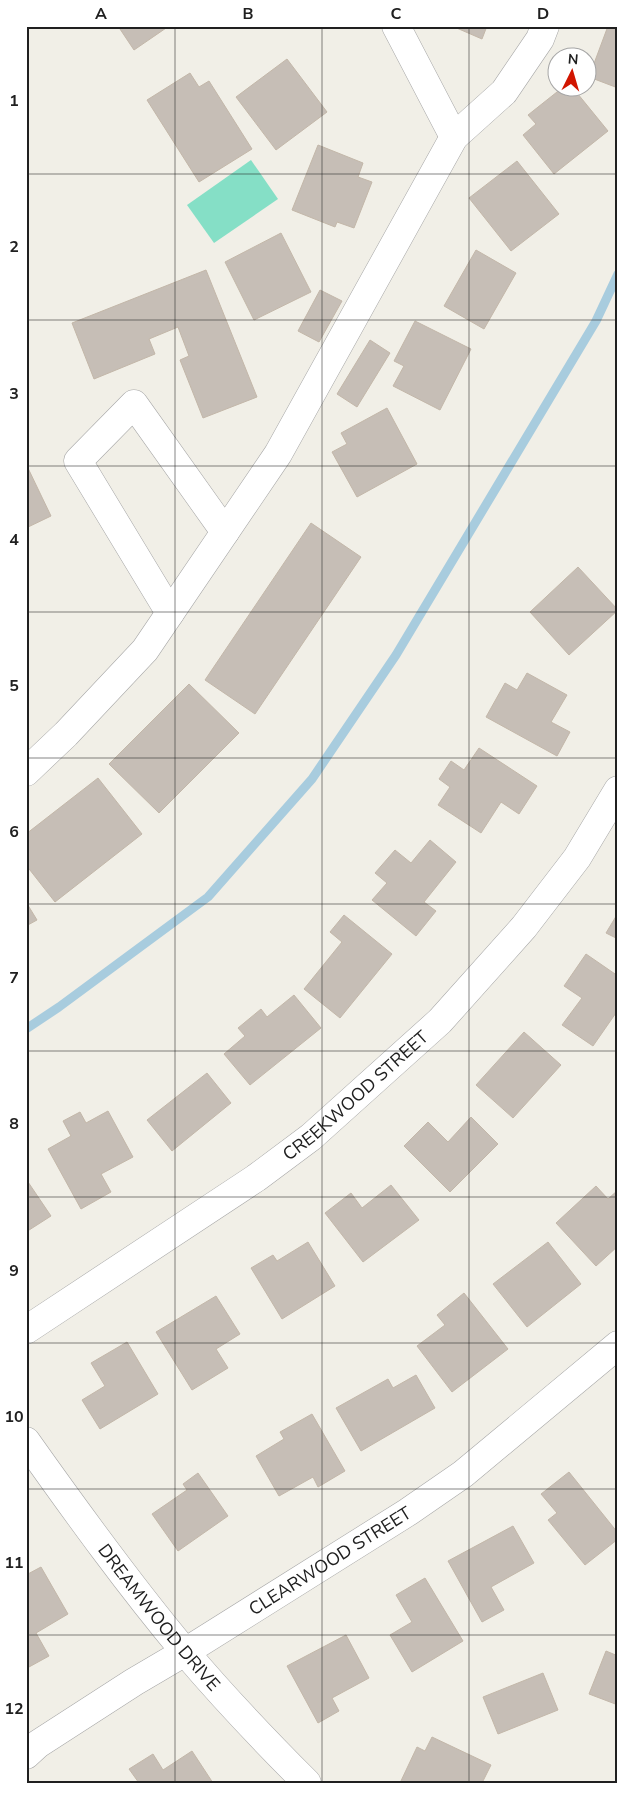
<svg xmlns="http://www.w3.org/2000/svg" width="644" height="1809" viewBox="0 0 644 1809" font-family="'Nunito Sans',sans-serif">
  <rect width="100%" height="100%" fill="#f1efe7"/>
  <path fill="#85dfc6" d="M251,160L278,199L214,243L187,205Z"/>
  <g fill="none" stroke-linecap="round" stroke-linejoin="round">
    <path stroke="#a8ccde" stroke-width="9" d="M26,1029L59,1007L208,897L312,779L396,655L596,321L618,274"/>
  </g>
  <g fill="#c6beb6" stroke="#c3b7a9">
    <path d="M118,26H169L134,50Z"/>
    <path d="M452,26H487L482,39Z"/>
    <path d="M608,26H618V88L589,77Z"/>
    <path d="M287,59L327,112L276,150L236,97Z"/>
    <path d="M190,73L199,87L209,81L252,149L199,182L147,100Z"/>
    <path d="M562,88H573L608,131L554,174L523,135L536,124L528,115Z"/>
    <path d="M318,145L363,163L358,177L372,182L354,228L337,222L335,227L292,210Z"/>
    <path d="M517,161L559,214L511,251L469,198Z"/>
    <path d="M281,233L311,292L254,320L225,262Z"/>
    <path d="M476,250L516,273L484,329L444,306Z"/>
    <path d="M206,270L257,397L203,418L180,360L189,356L178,327L149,339L155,354L94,379L72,323Z"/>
    <path d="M320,290L342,301L319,342L298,331Z"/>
    <path d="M415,321L471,349L440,410L393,386L404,366L394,361Z"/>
    <path d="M370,340L390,353L357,407L337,394Z"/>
    <path d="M387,408L417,464L357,497L332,452L347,444L341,433Z"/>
    <path d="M26,464L51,516L26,528Z"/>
    <path d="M311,523L361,557L255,714L205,680Z"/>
    <path d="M578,567L618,610L569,655L530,612Z"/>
    <path d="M527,673L567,695L551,722L570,732L557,756L486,717L505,683L517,690Z"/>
    <path d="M189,684L239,733L159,813L109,764Z"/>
    <path d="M479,748L537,786L519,814L501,802L481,833L438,805L450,787L439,779L451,761L464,770Z"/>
    <path d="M98,778L142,834L55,902L26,865V834Z"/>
    <path d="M430,840L456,862L424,902L436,911L416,936L372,900L387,883L375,873L395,850L411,863Z"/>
    <path d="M26,902L37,920L26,926Z"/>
    <path d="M618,913V939L606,933Z"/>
    <path d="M344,915L392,954L340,1018L304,989L342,942L330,932Z"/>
    <path d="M586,954L618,976V1010L593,1046L562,1025L582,998L564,986Z"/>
    <path d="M294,995L321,1028L250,1085L224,1054L245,1036L238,1028L261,1009L267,1017Z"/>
    <path d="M524,1032L561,1065L513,1118L476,1085Z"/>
    <path d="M207,1073L231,1103L172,1151L147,1120Z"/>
    <path d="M108,1111L133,1157L101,1174L111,1192L81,1209L48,1149L71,1136L63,1121L80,1112L86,1123Z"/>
    <path d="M471,1117L498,1144L450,1192L404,1146L428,1122L448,1142Z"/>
    <path d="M26,1179L51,1216L26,1232Z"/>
    <path d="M391,1185L419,1220L363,1262L325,1213L351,1193L362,1208Z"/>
    <path d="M596,1186L608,1199L618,1190V1246L596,1266L556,1223Z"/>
    <path d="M308,1242L335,1286L282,1319L251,1268L273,1255L277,1261Z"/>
    <path d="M548,1242L581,1284L527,1327L493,1284Z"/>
    <path d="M464,1293L508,1349L452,1392L417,1346L445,1325L437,1315Z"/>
    <path d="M216,1296L240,1334L216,1349L228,1368L192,1390L156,1332Z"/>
    <path d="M127,1342L158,1394L100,1429L82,1400L105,1386L91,1363Z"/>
    <path d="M416,1375L435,1408L361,1451L336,1408L388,1379L393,1388Z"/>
    <path d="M312,1414L345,1471L318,1487L313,1477L279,1496L256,1456L284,1439L280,1432Z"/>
    <path d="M569,1472L618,1533V1539L585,1565L548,1520L557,1513L541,1494Z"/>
    <path d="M198,1473L228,1516L178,1551L152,1514L187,1490L183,1484Z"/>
    <path d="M513,1526L534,1563L491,1587L504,1610L482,1622L448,1561Z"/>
    <path d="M41,1567L68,1614L36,1633L49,1656L29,1667L26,1663V1575Z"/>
    <path d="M425,1578L463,1641L412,1672L390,1635L412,1622L396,1595Z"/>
    <path d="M346,1635L369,1678L332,1698L339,1711L318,1723L287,1666Z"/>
    <path d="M606,1651L618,1656V1705L589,1694Z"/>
    <path d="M543,1673L558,1710L498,1734L483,1697Z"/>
    <path d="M432,1737L491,1765L482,1783H400L417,1747L425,1751Z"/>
    <path d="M192,1751L213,1783H139L129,1769L153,1754L163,1770Z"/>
  </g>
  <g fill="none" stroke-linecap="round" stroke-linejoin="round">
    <g stroke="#a7a7a7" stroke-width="29">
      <g id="minor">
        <path d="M396,26L454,137"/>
        <path d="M170,613L78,461L134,404L225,532"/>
        <path d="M26,772L66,734L145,650L278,454L454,137L504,92L540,39L545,26"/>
        <path id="s1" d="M26,1330L256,1178L311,1137L440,1021L524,927L577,858L618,790"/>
        <path id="s2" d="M26,1441C77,1513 129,1585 186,1653C224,1698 265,1741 307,1783"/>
        <path id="s3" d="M26,1755L38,1744L134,1682L185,1652L408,1512L463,1474L618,1345"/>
      </g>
    </g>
    <use href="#minor" stroke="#fff" stroke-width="28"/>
  </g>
  <path fill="none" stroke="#202020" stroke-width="1" stroke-opacity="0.55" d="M175,26V1783M322,26V1783M469,26V1783M26,174H618M26,320H618M26,466H618M26,612H618M26,758H618M26,904H618M26,1051H618M26,1197H618M26,1343H618M26,1489H618M26,1635H618"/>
  <g text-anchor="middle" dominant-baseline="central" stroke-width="5" stroke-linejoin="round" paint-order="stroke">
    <g font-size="18" fill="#202020" stroke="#fff">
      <text stroke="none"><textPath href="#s1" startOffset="405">CREEKWOOD STREET</textPath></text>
      <text stroke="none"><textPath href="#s3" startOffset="361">CLEARWOOD STREET</textPath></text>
      <text stroke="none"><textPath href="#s2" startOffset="221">DREAMWOOD DRIVE</textPath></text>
    </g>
  </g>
  <rect width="644" height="1809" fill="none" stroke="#ffffff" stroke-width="55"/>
  <g transform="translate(572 72) rotate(5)"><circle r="24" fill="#ffffff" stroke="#a6a6a6"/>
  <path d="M0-4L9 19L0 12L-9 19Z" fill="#d11500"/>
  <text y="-8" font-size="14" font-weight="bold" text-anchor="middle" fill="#202020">N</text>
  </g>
  <rect x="28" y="28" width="588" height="1754" fill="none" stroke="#202020" stroke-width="2"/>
  <g font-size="16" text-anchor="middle" font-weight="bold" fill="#202020">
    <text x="101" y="19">A</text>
    <text x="248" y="19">B</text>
    <text x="396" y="19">C</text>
    <text x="543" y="19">D</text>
    <text x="14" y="106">1</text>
    <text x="14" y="252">2</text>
    <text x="14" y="399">3</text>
    <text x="14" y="545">4</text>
    <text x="14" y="691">5</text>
    <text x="14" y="837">6</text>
    <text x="14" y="983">7</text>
    <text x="14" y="1129">8</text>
    <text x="14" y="1276">9</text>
    <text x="14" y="1422">10</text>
    <text x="14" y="1568">11</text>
    <text x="14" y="1714">12</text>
  </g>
</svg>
